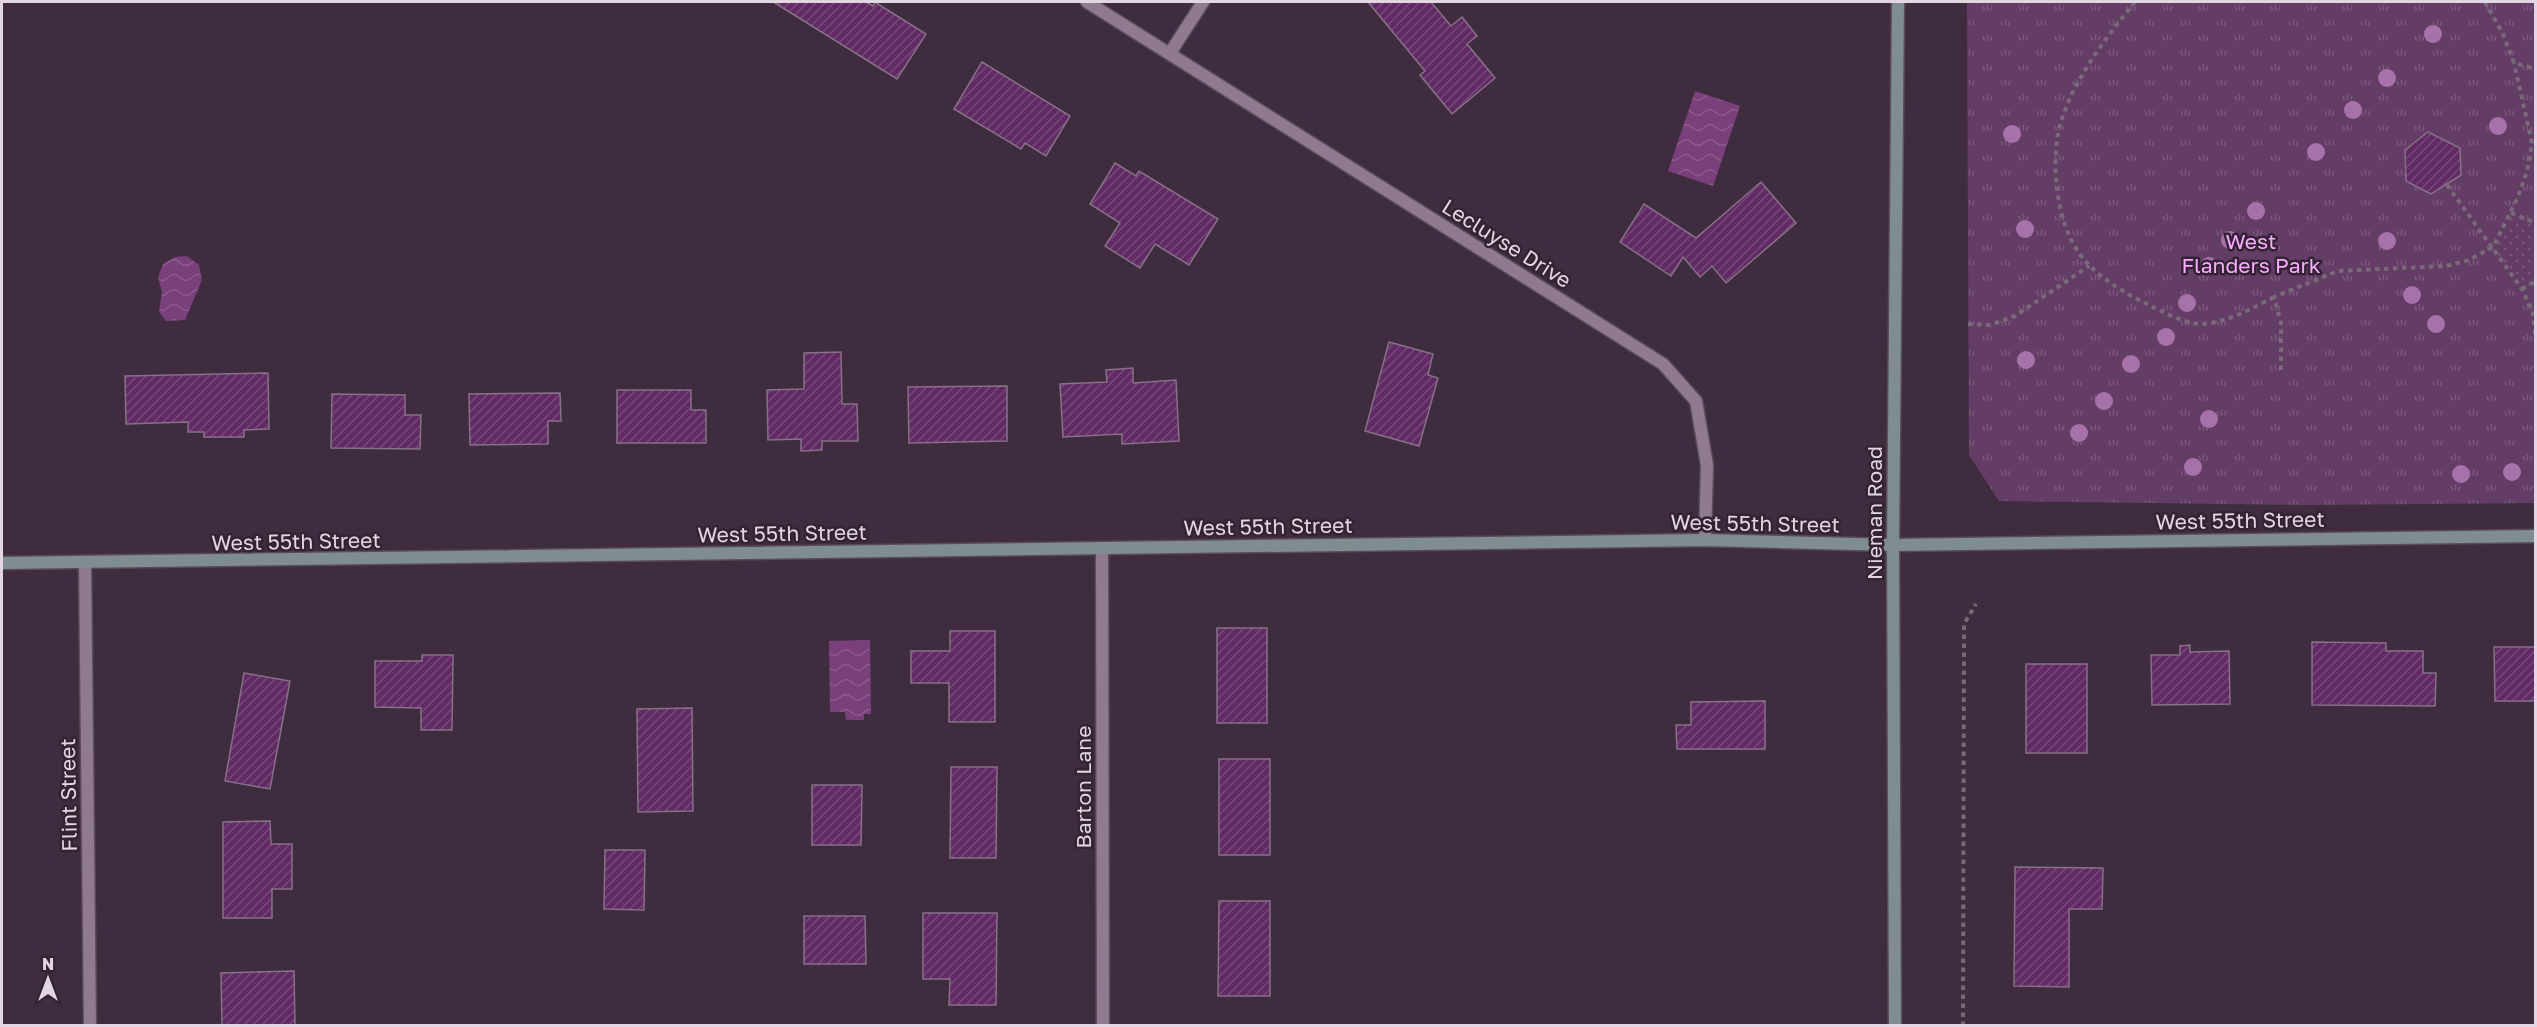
<svg xmlns="http://www.w3.org/2000/svg" width="2537" height="1027" viewBox="0 0 2537 1027" font-family="'Golos Text',sans-serif">
  <defs>
    <pattern id="grass-tufts" width="24" height="20" patternUnits="userSpaceOnUse" patternTransform="scale(1.5)"><rect width="24" height="20" fill="#643d66"/><path d="M3 7l-1-3M5 7V3M7 7l1-3M15 17l-1-3M17 17v-4M19 17l1-3" fill="none" stroke="#7a587c"/></pattern>
    <pattern id="garden-dots" width="8" height="8" patternUnits="userSpaceOnUse" patternTransform="scale(1.5)"><rect width="8" height="8" fill="#643d66"/><path d="M2 2h.1M6 6h.1" fill="none" stroke="#7a587c" stroke-width="1.8" stroke-linecap="round"/></pattern>
    <pattern id="water-waves" width="16" height="10" patternUnits="userSpaceOnUse" patternTransform="scale(1.5)"><rect width="16" height="10" fill="#79407c"/><path d="M0 5q4-4 8 0t8 0" fill="none" stroke="#8c5b8e"/></pattern>
    <pattern id="building-hatch" width="6" height="6" patternUnits="userSpaceOnUse" patternTransform="scale(1.5)"><rect width="6" height="6" fill="#612a64"/><path d="M-1 1l2-2M0 6l6-6M5 7l2-2" fill="none" stroke="#77487a"/></pattern>
  </defs>
  <rect width="100%" height="100%" fill="#3f2d3f"/>
  <path fill="url(#grass-tufts)" d="M1967,2H2535V503L2309,505L1999,501L1969,455Z"/>
  <path fill="url(#garden-dots)" d="M2535,202V281L2522,289L2493,247L2511,213L2528,220Z"/>
  <g fill="url(#water-waves)">
    <path d="M1695,91L1740,106L1713,186L1668,171Z"/>
    <path d="M187,256L199,265L202,280L185,320L166,321L159,312L162,292L158,277L163,264L175,257Z"/>
    <path d="M870,640L871,714H864V720H846L845,712H830L829,641Z"/>
  </g>
  <g fill="url(#building-hatch)" stroke="#867187" stroke-width="1.5">
    <path d="M776,2H866L873,6L875,2L926,34L897,79L775,3Z"/>
    <path d="M1368,2H1431L1451,26L1462,17L1477,36L1467,44L1495,78L1452,114L1420,75L1425,71Z"/>
    <path d="M982,62L1070,116L1046,156L1025,143L1021,149L954,109Z"/>
    <path d="M2428,132L2460,148L2461,175L2431,194L2406,181L2405,150Z"/>
    <path d="M1115,163L1136,176L1139,171L1218,219L1189,265L1155,244L1140,268L1105,246L1120,223L1090,204Z"/>
    <path d="M1761,182L1796,223L1726,283L1712,266L1700,277L1683,257L1671,276L1620,242L1644,204L1696,238Z"/>
    <path d="M1389,342L1433,354L1428,375L1438,378L1419,446L1365,431Z"/>
    <path d="M841,352L842,404H857L858,441H822V450L801,451V439L768,440L767,390L804,389V353Z"/>
    <path d="M1133,368V383L1176,380L1179,441L1122,444V434L1063,437L1060,384L1107,382L1106,370Z"/>
    <path d="M268,373L269,429L244,430V437H204V432H188V422L126,424L125,376Z"/>
    <path d="M1007,386V441L909,443L908,387Z"/>
    <path d="M617,390H691V410H706V443H617Z"/>
    <path d="M560,393L561,421H548V444L470,445L469,394Z"/>
    <path d="M332,394L405,395V415H421L420,449L331,448Z"/>
    <rect x="1217" y="628" width="50" height="95"/>
    <path d="M950,631H995V722H949V683H911V651H950Z"/>
    <path d="M2312,642L2386,643V651H2423V673H2436L2435,706L2312,705Z"/>
    <path d="M2190,645V652L2229,651L2230,704L2152,705L2151,655H2180V646Z"/>
    <path d="M2494,647H2536V701H2495Z"/>
    <path d="M422,655H453L452,730H421V708L375,707V661H422Z"/>
    <rect x="2026" y="664" width="61" height="89"/>
    <path d="M244,673L290,681L270,789L225,781Z"/>
    <path d="M1765,701V749H1677L1676,725H1691V702Z"/>
    <path d="M692,708L693,811L638,812L637,709Z"/>
    <rect x="1219" y="759" width="51" height="96"/>
    <path d="M951,767H997L996,858H950Z"/>
    <path d="M812,785H862L861,845H812Z"/>
    <path d="M270,821L271,844H292V889H272V918H223V822Z"/>
    <path d="M605,850H645L644,910L604,909Z"/>
    <path d="M2015,867L2103,868L2102,909H2069V987L2014,986Z"/>
    <path d="M1219,901H1270V996H1218Z"/>
    <path d="M923,913H997L996,1005H949L950,979H923Z"/>
    <path d="M804,916H865L866,964H804Z"/>
    <path d="M294,971L295,1026H222L221,973Z"/>
  </g>
  <g fill="none" stroke-linecap="round" stroke-linejoin="round">
    <g stroke="#5a4b5a" stroke-width="15">
      <g id="street">
        <path d="M1087,2L1663,364L1696,401L1707,465L1705,540"/>
        <path d="M1170,53L1203,2"/>
        <path d="M1102,548L1103,1026"/>
        <path d="M85,563L90,1026"/>
      </g>
    </g>
    <g stroke="#5a4b5a" stroke-width="15">
      <g id="secondary">
        <path d="M2,563L1705,540L1893,545L2536,536"/>
        <path d="M1895,1026L1893,545L1898,2"/>
      </g>
    </g>
    <g stroke="#796a79" stroke-width="4" stroke-dasharray="4.5 4.5" stroke-linecap="butt">
      <path d="M2135,2C2106,37 2067,88 2058,134C2051,175 2058,236 2090,266C2106,282 2130,296 2151,306C2165,313 2185,324 2202,324C2226,323 2253,308 2274,297"/>
      <path d="M2485,2L2503,34L2514,63L2536,69"/>
      <path d="M2447,185L2522,289L2533,313L2536,342"/>
      <path d="M2511,213L2536,223"/>
      <path d="M2522,289L2536,281"/>
      <path d="M1968,324L1990,325L2015,316L2089,266"/>
      <path d="M2281,370V323L2274,297L2338,271L2446,266L2469,260L2493,247L2518,197L2527,171L2532,143L2514,63"/>
      <path d="M1963,1026L1964,624L1976,604"/>
    </g>
    <use href="#street" stroke="#8f7a8f" stroke-width="12"/>
    <use href="#secondary" stroke="#7f8c90" stroke-width="12"/>
  </g>
  <g fill="#a772a9">
    <circle cx="2433" cy="34" r="9"/>
    <circle cx="2387" cy="78" r="9"/>
    <circle cx="2353" cy="110" r="9"/>
    <circle cx="2498" cy="126" r="9"/>
    <circle cx="2012" cy="134" r="9"/>
    <circle cx="2316" cy="152" r="9"/>
    <circle cx="2256" cy="211" r="9"/>
    <circle cx="2025" cy="229" r="9"/>
    <circle cx="2230" cy="240" r="9"/>
    <circle cx="2387" cy="241" r="9"/>
    <circle cx="2209" cy="266" r="9"/>
    <circle cx="2412" cy="295" r="9"/>
    <circle cx="2187" cy="303" r="9"/>
    <circle cx="2436" cy="324" r="9"/>
    <circle cx="2166" cy="337" r="9"/>
    <circle cx="2026" cy="360" r="9"/>
    <circle cx="2131" cy="364" r="9"/>
    <circle cx="2104" cy="401" r="9"/>
    <circle cx="2209" cy="419" r="9"/>
    <circle cx="2079" cy="433" r="9"/>
    <circle cx="2193" cy="467" r="9"/>
    <circle cx="2512" cy="472" r="9"/>
    <circle cx="2461" cy="474" r="9"/>
  </g>
  <g text-anchor="middle" dominant-baseline="central" stroke-width="5" stroke-linejoin="round" paint-order="stroke">
    <g font-size="21" fill="#fcaaff" stroke="#342335">
      <text x="2251" y="241">West<tspan x="2251" dy="24">Flanders Park</tspan></text>
    </g>
    <g font-size="21" fill="#e1d6e1" stroke="#342335">
      <text transform="translate(1507 243) rotate(32)">Lecluyse Drive</text>
      <text transform="translate(1874 513) rotate(-90)">Nieman Road</text>
      <text transform="translate(2240 520) rotate(-1)">West 55th Street</text>
      <text transform="translate(1755 523) rotate(1)">West 55th Street</text>
      <text transform="translate(1268 526) rotate(-1)">West 55th Street</text>
      <text transform="translate(782 533) rotate(-1)">West 55th Street</text>
      <text transform="translate(296 541) rotate(-1)">West 55th Street</text>
      <text transform="translate(1083 787) rotate(-90)">Barton Lane</text>
      <text transform="translate(68 795) rotate(-91)">Flint Street</text>
    </g>
  </g>
  <rect width="2537" height="1027" fill="none" stroke="#e1d6e1" stroke-width="6"/>
  <g transform="translate(48 979)" stroke="#342335" stroke-width="4.5" paint-order="stroke">
  <path d="M0-4.5L10 22L0 15L-10 22Z" fill="#e1d6e1"/>
  <text y="-9" font-size="16" font-weight="bold" text-anchor="middle" fill="#e1d6e1">N</text>
  </g>
</svg>
